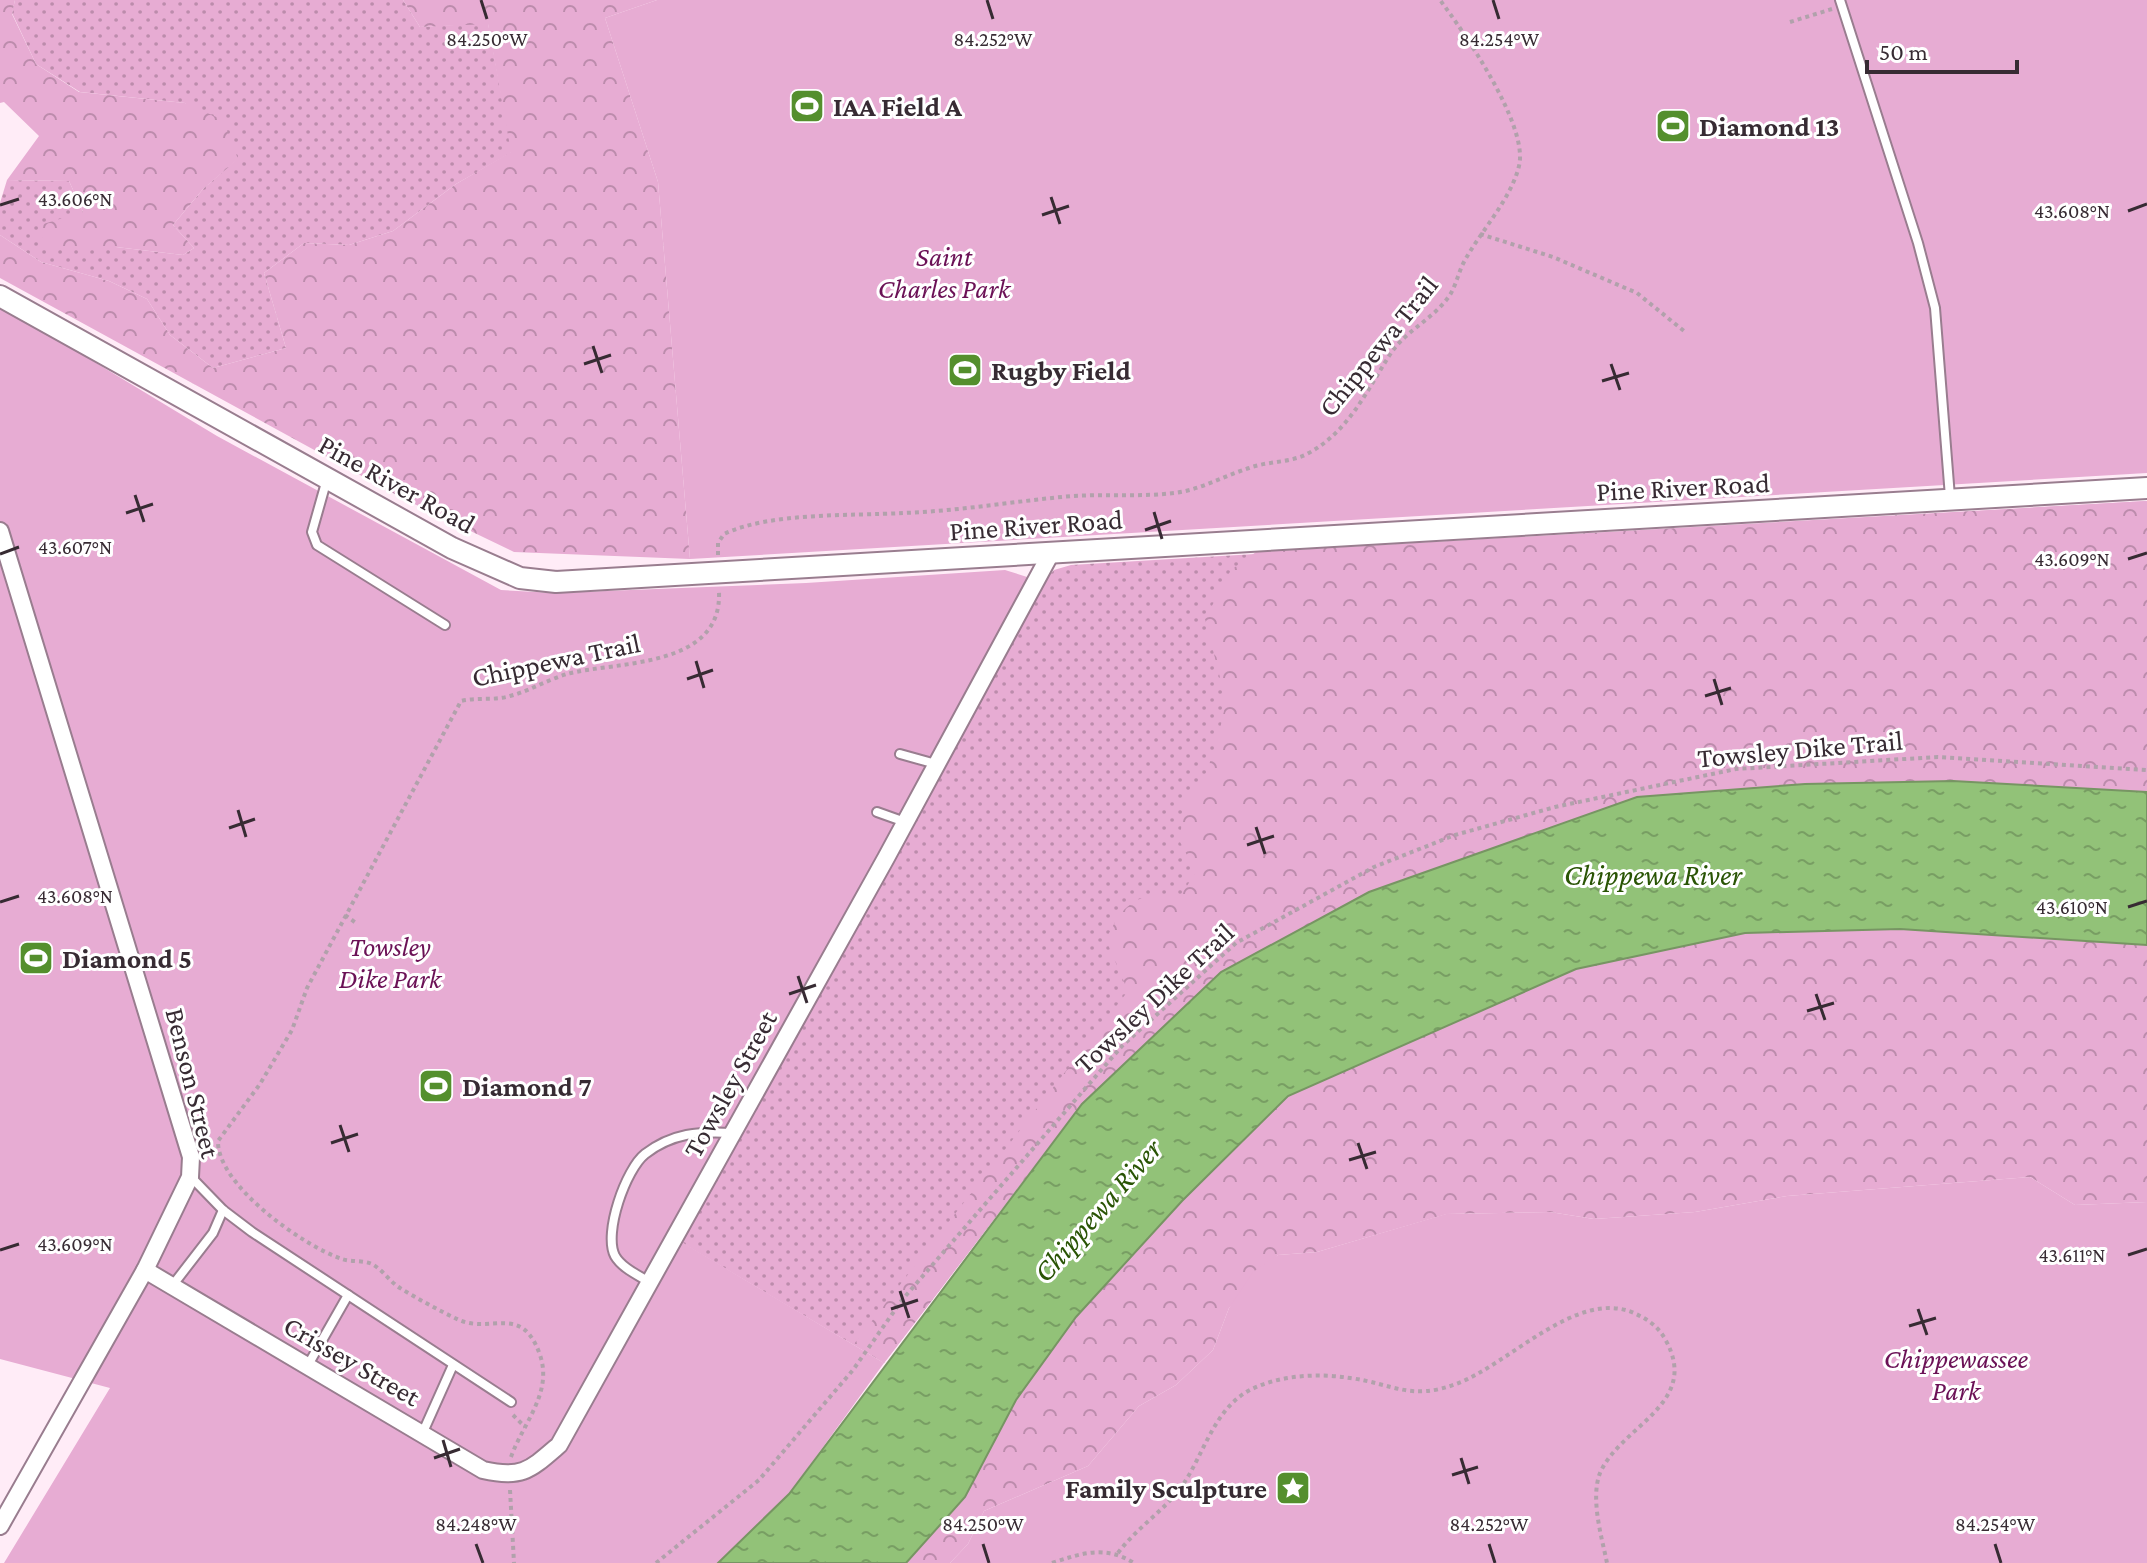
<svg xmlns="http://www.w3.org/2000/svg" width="2147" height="1563" viewBox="0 0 2147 1563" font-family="'Crimson Pro',serif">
  <defs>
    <pattern id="grass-dots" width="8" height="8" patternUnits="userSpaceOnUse" patternTransform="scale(2)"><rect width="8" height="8" fill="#e7acd3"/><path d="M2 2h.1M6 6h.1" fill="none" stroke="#bc8cac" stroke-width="1.8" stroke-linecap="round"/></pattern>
    <pattern id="forest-crowns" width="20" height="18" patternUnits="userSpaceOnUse" patternTransform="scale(2)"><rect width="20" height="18" fill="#e7acd3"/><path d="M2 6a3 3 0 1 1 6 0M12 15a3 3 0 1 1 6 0" fill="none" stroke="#bc8cac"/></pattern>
    <pattern id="water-ripples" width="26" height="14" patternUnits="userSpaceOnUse" patternTransform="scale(2)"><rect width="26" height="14" fill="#92c278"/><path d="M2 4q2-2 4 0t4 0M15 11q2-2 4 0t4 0" fill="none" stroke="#789e63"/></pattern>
  </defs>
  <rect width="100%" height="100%" fill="#ffecf7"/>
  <g fill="url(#grass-dots)">
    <path d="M15,0H403L420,27L488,23L512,152L456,184L393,231L349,245L304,243L264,273L286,348L213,368L170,335L147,299L109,281L41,262L0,235V203L7,180L69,181L83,212L116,247L183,255L194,248L173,225L203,189L237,159L185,103L80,92L36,64L12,13Z"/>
    <path d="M2147,501V792L1953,781L1082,1104L884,1363L679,1241L1043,582L1054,570L1071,565Z"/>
  </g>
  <g fill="url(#forest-crowns)">
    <path d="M0,0H15L12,14L36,64L79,92L185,103L223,120L238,159L203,189L173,225L194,248L183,255L116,247L44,248L40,225L83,212L69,181L7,180L39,136L4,102L0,103Z"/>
    <path d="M403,0H657L605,18L658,182L690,559L514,552L402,498L0,278V235L41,262L109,281L147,299L170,335L213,368L286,348L264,273L304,243L349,245L393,231L456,184L511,152L488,24L420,27Z"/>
    <path d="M2147,501V792L1953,781L1291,936L1221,972L1082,1104L884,1363L854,1344L1128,991L1106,940C1124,900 1138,893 1181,895L1196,872L1180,842L1183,804L1203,781L1217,743L1226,701L1205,619L1231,570L1256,552Z"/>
    <path d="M1900,929L2147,945V1202L2075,1205L2030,1177L1787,1196L1695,1212L1594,1219L1550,1212L1447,1214L1317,1252L1278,1255L1229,1308L1213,1350L1176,1385L1139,1406L1088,1466L984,1511L968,1544L950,1563H906L930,1534L1016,1400L1076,1317L1182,1201L1288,1096L1576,969L1745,933Z"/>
  </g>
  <g fill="#e7acd3">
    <path d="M657,0H2147V473L690,559L658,182L605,18Z"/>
    <path d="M0,305L217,436L501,590L555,593L806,583L1005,570L1043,582L680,1241L884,1363L789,1494L718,1563H4L110,1388L0,1359Z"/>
    <path d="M2030,1177L2075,1205L2147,1202V1563H950L968,1544L984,1511L1088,1466L1139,1406L1176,1385L1213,1350L1229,1308L1253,1272L1278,1255L1317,1252L1446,1214L1550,1212L1594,1219L1695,1212L1787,1196Z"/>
  </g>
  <path fill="url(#water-ripples)" stroke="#779563" stroke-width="2" d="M1953,781L2147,792V945L1900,929L1745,933L1576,969L1288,1096L1182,1201L1076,1317L1016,1400L965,1497L906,1563H718L789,1494L1082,1104L1221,972L1369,892L1637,797L1805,784Z"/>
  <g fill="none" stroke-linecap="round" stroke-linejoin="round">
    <g stroke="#997d8f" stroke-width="12">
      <g id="service">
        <path d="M1840,0L1918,243L1935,308L1950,497"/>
        <path d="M327,479L312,532L317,545L445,625"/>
        <path d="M900,754L936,764"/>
        <path d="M877,812L905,822"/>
        <path d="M191,1177L223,1210L252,1232L511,1402"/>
        <path d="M649,1282C638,1275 622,1268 615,1256C603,1233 626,1169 645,1154C672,1133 700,1131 732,1133"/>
        <path d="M172,1286L213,1233L223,1210"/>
        <path d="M308,1365L348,1295"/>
        <path d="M423,1432L453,1365"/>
      </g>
    </g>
    <g stroke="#997d8f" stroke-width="20">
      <g id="minor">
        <path d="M0,531L191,1157L190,1177L145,1270L0,1526"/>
        <path d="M145,1270L483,1470C522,1479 530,1470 559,1445L886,858L1051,553"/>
      </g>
    </g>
    <g stroke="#997d8f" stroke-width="24">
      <path id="tertiary" d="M0,296L452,548L520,578L556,582L2147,488"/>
    </g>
    <g stroke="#b1a1ab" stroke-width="4" stroke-dasharray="4 4" stroke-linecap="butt">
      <path d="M1790,22L1832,9"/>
      <path d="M1480,234L1553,257L1637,293L1684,331"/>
      <path d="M718,555V543L724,534C770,512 852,516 903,513C960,511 1015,501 1072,496C1106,494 1141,497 1174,493C1200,490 1224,476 1249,468C1268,461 1289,463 1307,454C1349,432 1367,390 1391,353C1406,331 1431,320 1447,299C1456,288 1458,272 1465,260C1481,231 1511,199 1519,166C1529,126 1464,32 1440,0"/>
      <path d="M345,915L356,923"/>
      <path d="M513,1415L525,1427"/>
      <path d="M511,1457C523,1423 553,1393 540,1355C522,1303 492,1334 459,1320C440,1311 418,1299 400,1288C390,1282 383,1270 372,1264C363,1260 351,1262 342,1259C303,1246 217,1185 218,1141L260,1084L292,1030L307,988L461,701C477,697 494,701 510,696C529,691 547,680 567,674C616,661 722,669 719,592"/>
      <path d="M510,1490L514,1563"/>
      <path d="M1118,1553C1137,1527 1166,1510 1184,1483C1204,1453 1215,1408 1250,1390C1279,1375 1318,1373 1350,1378C1394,1384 1410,1401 1456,1384C1510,1364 1577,1288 1634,1313C1647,1319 1658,1326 1665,1339C1702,1404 1621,1425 1600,1473C1590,1499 1602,1538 1607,1563"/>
      <path d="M656,1563L759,1480L853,1370L902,1300L1122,1046L1236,943L1374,867L1455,835L1555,807L1736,769L1938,757L2147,770"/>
      <path d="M1052,1563C1082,1553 1105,1545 1134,1563"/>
    </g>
    <use href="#service" stroke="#fff" stroke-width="8"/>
    <use href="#minor" stroke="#fff" stroke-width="16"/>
    <use href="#tertiary" stroke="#fff" stroke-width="20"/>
  </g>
  <path fill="none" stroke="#372b33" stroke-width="3" d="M481,0L487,19M987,0L993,19M1493,0L1499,19M1051,197L1060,224M0,205L19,199M2128,211L2147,204M1042,215L1069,206M593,346L602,373M584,364L611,355M1611,364L1620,390M1602,381L1629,373M135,495L144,522M1154,512L1162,539M126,513L153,504M1145,530L1171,521M0,554L19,547M2128,559L2147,553M696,661L704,688M687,679L713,670M1714,679L1722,705M1705,696L1731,688M238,810L246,837M1256,827L1265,854M229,828L255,819M1247,845L1274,836M0,902L19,896M2128,907L2147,901M798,976L807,1003M789,994L816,985M1816,994L1825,1020M1807,1011L1834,1003M340,1125L349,1152M331,1143L358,1134M1358,1143L1367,1169M1349,1160L1376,1152M0,1250L19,1244M2128,1255L2147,1249M900,1291L909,1318M891,1309L918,1300M1918,1309L1927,1335M1909,1326L1936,1318M443,1440L451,1467M434,1458L460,1449M1461,1458L1469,1484M1452,1475L1478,1467M476,1544L483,1563M983,1544L989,1563M1489,1544L1495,1563M1995,1544L2001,1563"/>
  <defs>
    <g id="stadium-square" transform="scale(1.8)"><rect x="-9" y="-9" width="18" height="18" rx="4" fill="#548f2d" stroke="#fff"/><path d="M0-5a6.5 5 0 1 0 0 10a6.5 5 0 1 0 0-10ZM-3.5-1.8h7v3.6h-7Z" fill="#fff"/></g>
    <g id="sight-square" transform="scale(1.8)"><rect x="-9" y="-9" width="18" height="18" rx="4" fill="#548f2d" stroke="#fff"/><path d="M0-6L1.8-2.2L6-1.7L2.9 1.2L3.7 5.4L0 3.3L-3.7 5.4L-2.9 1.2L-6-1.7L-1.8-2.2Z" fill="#fff"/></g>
  </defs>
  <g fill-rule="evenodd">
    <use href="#stadium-square" x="807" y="106"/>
    <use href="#stadium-square" x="1673" y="126"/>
    <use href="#stadium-square" x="965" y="370"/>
    <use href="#stadium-square" x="36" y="958"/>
    <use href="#stadium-square" x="436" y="1086"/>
    <use href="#sight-square" x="1293" y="1488"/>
  </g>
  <g text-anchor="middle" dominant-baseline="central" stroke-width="6" stroke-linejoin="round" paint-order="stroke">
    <g font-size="28" font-weight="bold" fill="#372b33" stroke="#fff" text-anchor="start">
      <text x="833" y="106">IAA Field A</text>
      <text x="1699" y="126">Diamond 13</text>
      <text x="991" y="370">Rugby Field</text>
      <text x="62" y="958">Diamond 5</text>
      <text x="462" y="1086">Diamond 7</text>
      <text x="1267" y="1488" text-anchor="end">Family Sculpture</text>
    </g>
    <g font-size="28" font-style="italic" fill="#6b1156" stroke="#fff">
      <text x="944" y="256">Saint<tspan x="944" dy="32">Charles Park</tspan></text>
      <text x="390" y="946">Towsley<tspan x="390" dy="32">Dike Park</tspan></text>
      <text x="1956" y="1358">Chippewassee<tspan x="1956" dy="32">Park</tspan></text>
    </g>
    <g font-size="28" fill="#372b33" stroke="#fff">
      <text transform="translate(1378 346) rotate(-51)">Chippewa Trail</text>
      <text transform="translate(397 484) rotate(29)">Pine River Road</text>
      <text transform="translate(1683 487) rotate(-3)">Pine River Road</text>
      <text transform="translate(1036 525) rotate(-4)">Pine River Road</text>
      <text transform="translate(556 660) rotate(-12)">Chippewa Trail</text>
      <text transform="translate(1800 749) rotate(-5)">Towsley Dike Trail</text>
      <text transform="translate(1154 998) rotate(-43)">Towsley Dike Trail</text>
      <text transform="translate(193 1083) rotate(76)">Benson Street</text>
      <text transform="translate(730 1084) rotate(-61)">Towsley Street</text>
      <text transform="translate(352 1361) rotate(30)">Crissey Street</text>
    </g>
    <g font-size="30" font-style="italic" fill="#295404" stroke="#fff">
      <text x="1653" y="874">Chippewa River</text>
      <text transform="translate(1097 1210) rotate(-49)">Chippewa River</text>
    </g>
  </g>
  <g font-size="20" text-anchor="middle" fill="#372b33" stroke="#fff" stroke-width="6" stroke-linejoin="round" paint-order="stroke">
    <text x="487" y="46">84.250°W</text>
    <text x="993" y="46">84.252°W</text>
    <text x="1499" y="46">84.254°W</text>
    <text x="75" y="206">43.606°N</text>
    <text x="2072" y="218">43.608°N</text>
    <text x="75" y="554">43.607°N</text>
    <text x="2072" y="566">43.609°N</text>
    <text x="75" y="903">43.608°N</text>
    <text x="2072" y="914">43.610°N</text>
    <text x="75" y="1251">43.609°N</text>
    <text x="2072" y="1262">43.611°N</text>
    <text x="476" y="1531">84.248°W</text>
    <text x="983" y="1531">84.250°W</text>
    <text x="1489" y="1531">84.252°W</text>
    <text x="1995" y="1531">84.254°W</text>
  </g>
  <path d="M1867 60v12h150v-12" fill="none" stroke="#372b33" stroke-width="4"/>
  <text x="1879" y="60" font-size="24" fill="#372b33" stroke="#ffffff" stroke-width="6" paint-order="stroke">50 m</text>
</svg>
